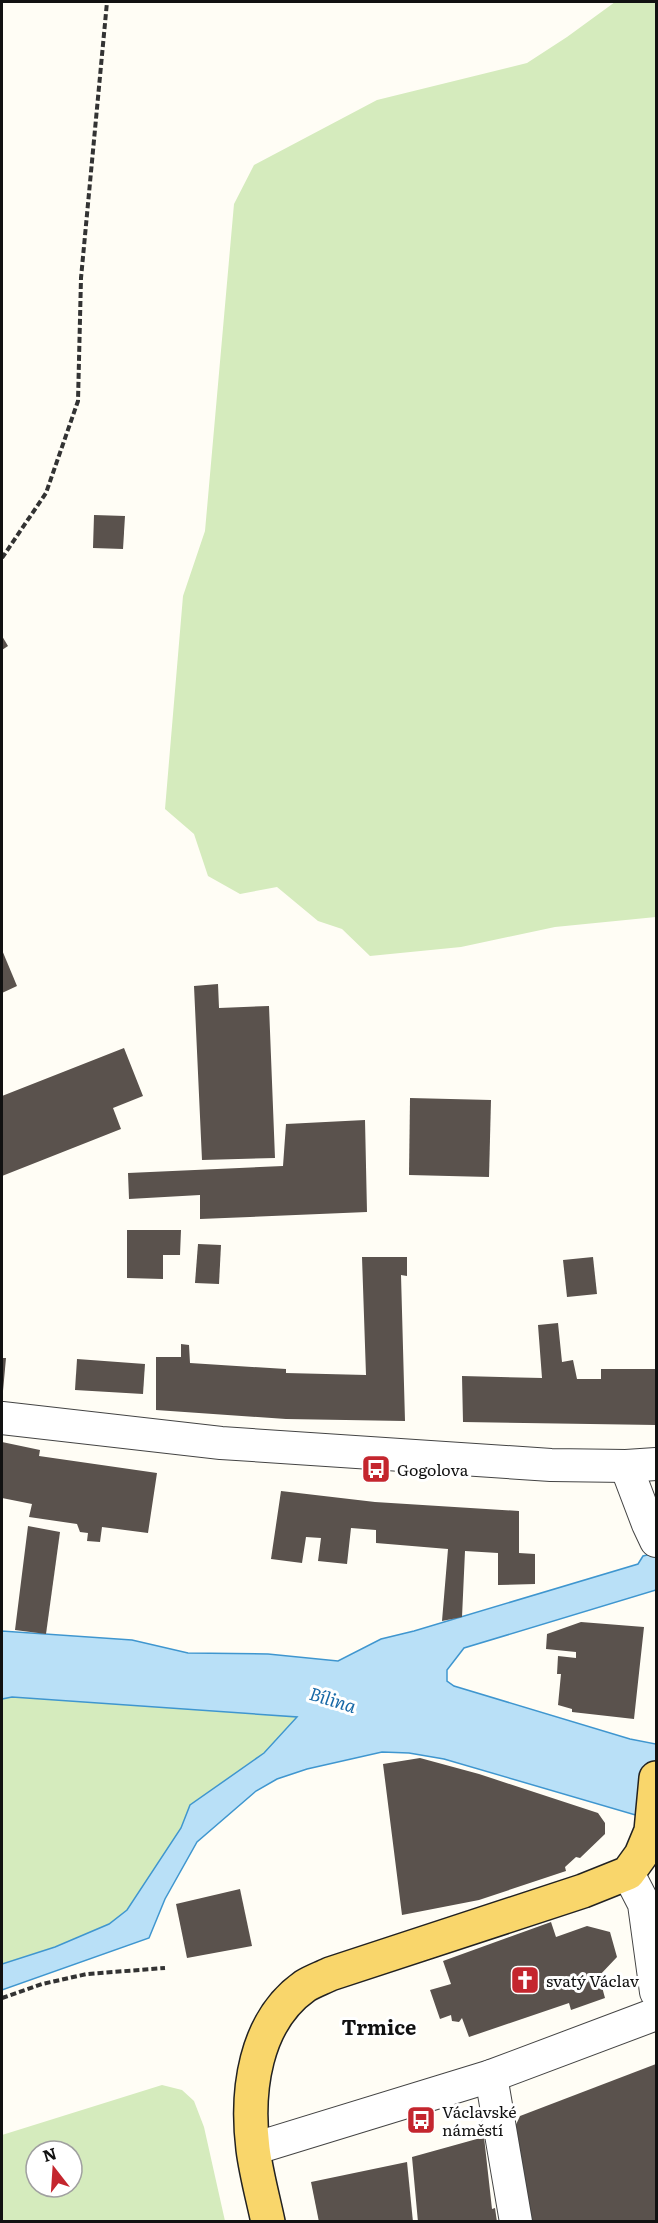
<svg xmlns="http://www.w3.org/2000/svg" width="658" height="2223" viewBox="0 0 658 2223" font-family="Literata,serif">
  <rect width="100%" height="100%" fill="#fffdf5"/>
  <g fill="#d5ebbd" fill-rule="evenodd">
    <path d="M615,2H656V917L555,927L461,947L370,956L342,929L318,921L277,887L240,894L208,876L194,834L165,809L183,596L205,531L234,204L254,165L377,100L527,63L567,37Z"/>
    <path d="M12,1697L298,1716L264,1753L190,1805L181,1828L127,1910L109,1924L55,1947L2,1964V1699Z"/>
    <path d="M162,2085L182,2090L194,2101L204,2127L225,2221H2V2135ZM36,2151H72V2187H36Z"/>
  </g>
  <path fill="#b9e0f7" stroke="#3f96cf" stroke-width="1.5" d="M656,1553V1590L464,1648L447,1670V1681L454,1686L630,1739L656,1744V1821L444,1759L409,1753L382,1752L307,1769L277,1779L256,1791L197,1842L165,1899L149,1938L2,1990V1964L55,1947L109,1924L127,1910L181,1828L190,1805L264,1753L297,1717L12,1697L2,1699V1631L132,1640L188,1653L268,1654L338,1661L381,1639L414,1631L638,1564L643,1556Z"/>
  <g fill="#5a524d">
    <path d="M94,515L125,516L123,549L93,548Z"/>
    <path d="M2,636L8,646L2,650Z"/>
    <path d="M2,950L17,986L2,993Z"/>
    <path d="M218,984L219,1008L269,1006L275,1158L202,1160L194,986Z"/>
    <path d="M124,1048L143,1096L113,1108L121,1129L2,1176V1096Z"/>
    <path d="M410,1098L491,1100L489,1177L409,1175Z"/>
    <path d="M365,1120L367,1212L200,1219V1195L129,1199L128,1173L283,1166L286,1124Z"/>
    <path d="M127,1230H181L180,1255H163V1279L127,1278Z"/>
    <path d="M198,1244L221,1245L219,1284L195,1283Z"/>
    <path d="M362,1257H407V1276L401,1275L405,1421L286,1419L156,1410V1357H181V1344L189,1345L190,1363L286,1369V1373L366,1375Z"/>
    <path d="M593,1257L597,1294L567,1297L563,1260Z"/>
    <path d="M558,1323L562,1362L573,1360L577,1379H601V1369H656V1425L463,1422L462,1376L542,1378L538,1325Z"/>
    <path d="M2,1358H6L3,1391H2Z"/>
    <path d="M77,1359L145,1364L143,1394L75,1390Z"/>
    <path d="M2,1442L40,1450L39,1456L157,1473L148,1533L102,1527L100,1542L87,1541L88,1533L80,1532L77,1524L29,1517L32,1504L2,1498Z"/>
    <path d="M281,1491L375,1502L519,1511V1553L535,1554V1584L498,1585V1553L465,1551L462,1617L442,1621L448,1549L376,1543V1530L351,1528L347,1564L318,1561L321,1538L306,1537L302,1563L271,1559Z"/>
    <path d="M28,1526L60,1532L46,1634L15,1630Z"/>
    <path d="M581,1622L644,1627L634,1719L572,1712V1709L558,1705L561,1674H557L558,1656L576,1658V1652L546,1649L547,1634Z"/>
    <path d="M420,1758L479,1774L598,1813L605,1823V1834L580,1858L576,1857L565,1867L566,1871L479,1900L402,1915L383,1764Z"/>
    <path d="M240,1889L252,1946L187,1958L176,1904Z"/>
    <path d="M551,1922L556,1937L587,1926L610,1932L617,1957L599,1976L605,1998L571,2010L569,2003L469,2037L462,2018L459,2022L452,2021L451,2015L440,2019L430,1990L451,1984L443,1961Z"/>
    <path d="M656,2064V2222H529L513,2131L520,2116Z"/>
    <path d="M484,2137L492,2209L495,2208L497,2222H418L412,2157Z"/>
    <path d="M407,2162L413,2222H319L311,2182Z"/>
  </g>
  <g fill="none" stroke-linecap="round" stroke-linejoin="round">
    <g stroke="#444" stroke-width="34">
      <g id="minor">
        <path d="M2,1418L221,1443L551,1465L626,1466L656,1464"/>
        <path d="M626,1466L648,1524L656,1541"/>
        <path d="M628,1873L644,1904L656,1992"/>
        <path d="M491,2076L516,2222"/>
        <path d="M253,2149L491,2076L656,2014"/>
      </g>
    </g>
    <g stroke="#222" stroke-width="36">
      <path id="major" d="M268,2222C263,2198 256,2173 253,2149C246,2092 254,2022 305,1986C313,1981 322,1978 330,1974L583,1891L628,1873L641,1855L651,1831L656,1778"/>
    </g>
    <g stroke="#333" stroke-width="4" stroke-dasharray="6 3" stroke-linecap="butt">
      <path d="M2,558L46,493L78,401L81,278L107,2"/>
      <path d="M2,1998L42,1984L87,1974L165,1968"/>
    </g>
    <use href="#minor" stroke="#fff" stroke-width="32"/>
    <use href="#major" stroke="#f9d66b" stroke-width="33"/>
  </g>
  <defs>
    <g id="bus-square" transform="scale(1.5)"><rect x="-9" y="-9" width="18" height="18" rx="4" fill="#c4262e" stroke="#fff"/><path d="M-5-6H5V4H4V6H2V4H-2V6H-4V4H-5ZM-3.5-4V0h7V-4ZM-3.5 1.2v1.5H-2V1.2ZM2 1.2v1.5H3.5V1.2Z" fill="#fff"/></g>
    <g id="church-square" transform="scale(1.5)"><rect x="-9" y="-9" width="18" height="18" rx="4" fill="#c4262e" stroke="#fff"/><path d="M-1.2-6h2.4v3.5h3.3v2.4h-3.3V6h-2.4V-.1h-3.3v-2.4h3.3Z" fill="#fff"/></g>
  </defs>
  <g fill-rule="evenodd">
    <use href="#bus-square" x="376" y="1469"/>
    <use href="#church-square" x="525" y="1980"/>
    <use href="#bus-square" x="421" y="2120"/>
  </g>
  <g text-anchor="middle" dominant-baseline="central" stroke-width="6" stroke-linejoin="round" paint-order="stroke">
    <g font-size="16" fill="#111" stroke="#fff" text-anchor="start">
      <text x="397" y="1469">Gogolova</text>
      <text x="546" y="1980">svatý Václav</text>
      <text x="442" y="2111">Václavské<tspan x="442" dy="18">náměstí</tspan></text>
    </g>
    <g font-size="18" font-style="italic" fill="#1768a6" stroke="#fff">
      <text transform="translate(333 1699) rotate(17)">Bílina</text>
    </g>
    <g font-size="20" font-weight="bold" fill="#111" stroke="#fff">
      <text x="379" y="2026">Trmice</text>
    </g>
  </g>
  <rect width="658" height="2223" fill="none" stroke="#111111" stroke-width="6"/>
  <g transform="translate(54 2169) rotate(343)"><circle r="28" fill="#ffffff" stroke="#a0a0a0" stroke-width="1.5"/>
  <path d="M0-4.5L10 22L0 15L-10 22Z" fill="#c4262e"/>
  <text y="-9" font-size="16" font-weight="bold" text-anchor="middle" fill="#111111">N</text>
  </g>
</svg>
